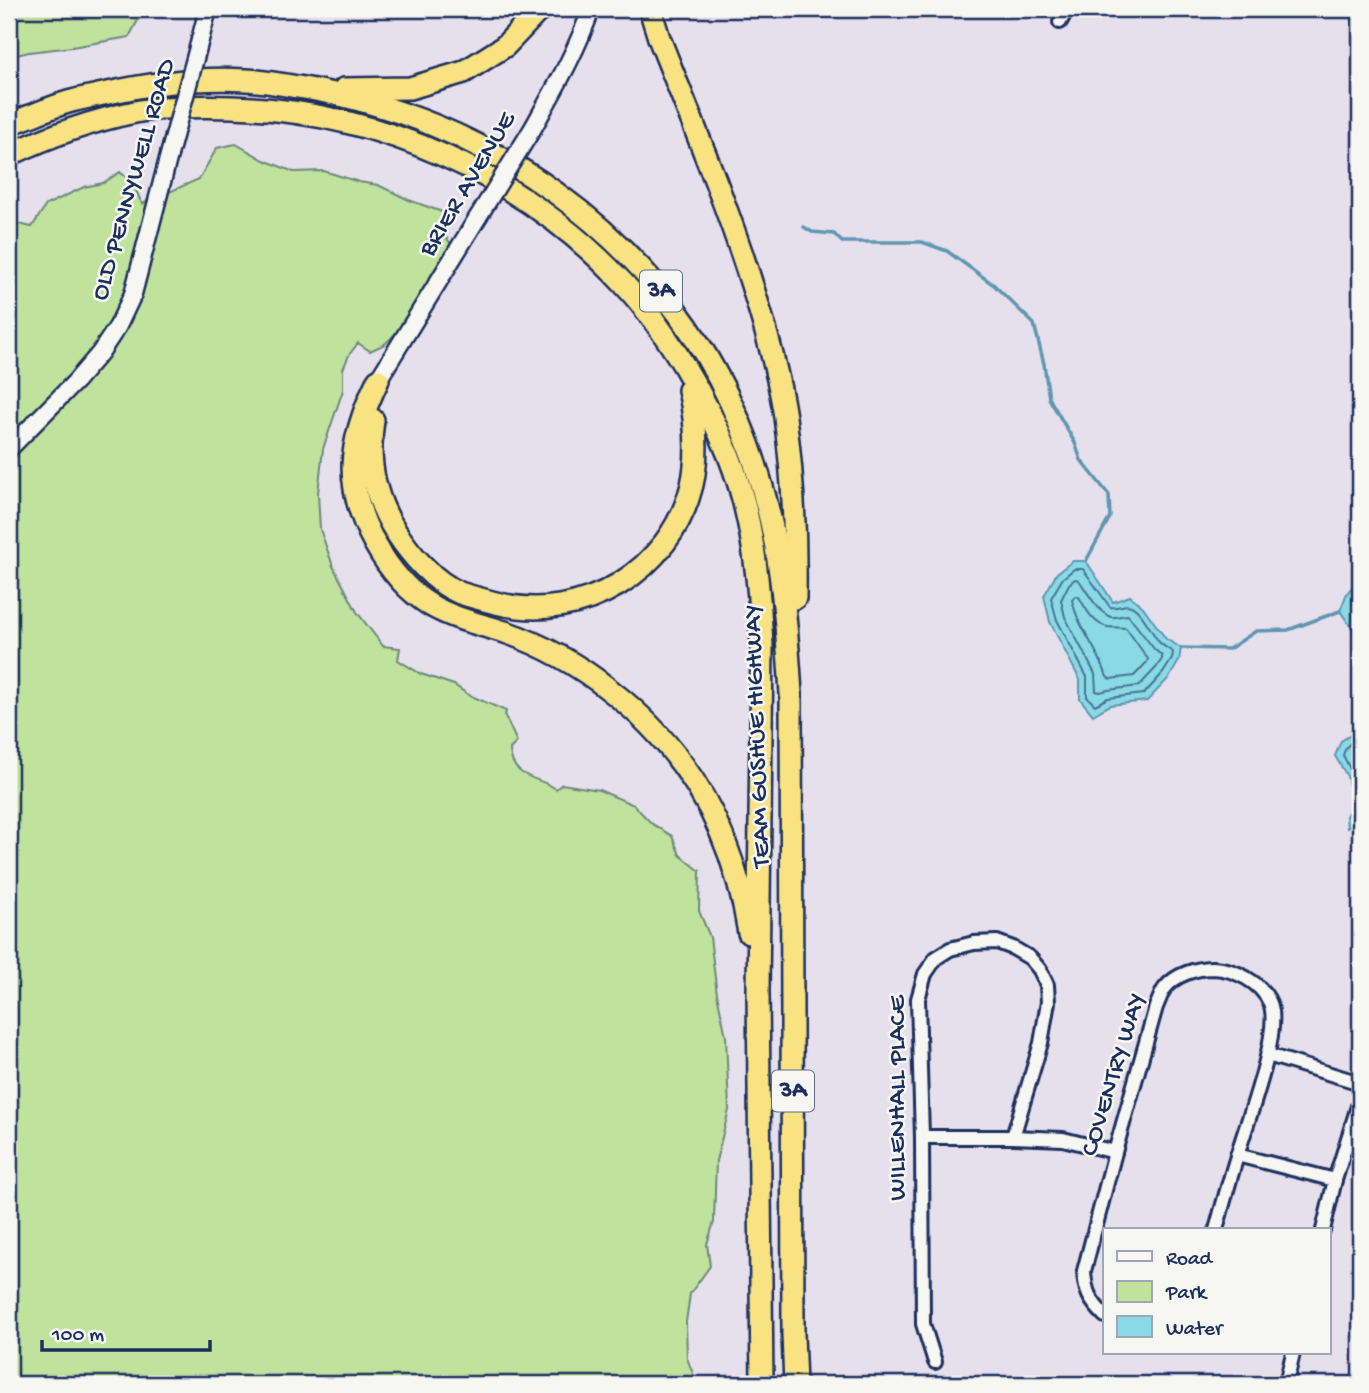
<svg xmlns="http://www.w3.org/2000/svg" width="1369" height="1393" viewBox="0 0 1369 1393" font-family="'Gochi Hand',sans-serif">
  <rect width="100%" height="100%" fill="#e6e0ec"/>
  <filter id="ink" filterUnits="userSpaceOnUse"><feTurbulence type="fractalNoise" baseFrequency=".0143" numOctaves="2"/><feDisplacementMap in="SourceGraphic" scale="14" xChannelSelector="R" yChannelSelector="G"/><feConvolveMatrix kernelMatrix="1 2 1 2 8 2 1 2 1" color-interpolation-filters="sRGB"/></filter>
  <g filter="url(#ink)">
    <g fill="#bfe29c" stroke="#6d887d" stroke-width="2">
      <path d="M9,9H144L129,37L72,47L29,52L9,57Z"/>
      <path d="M236,144L264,160L294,172L324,171L359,182L378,185L409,200L445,213L443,233L451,244L436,279L411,318L385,344L370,351L358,343L349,355L343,369V390L323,449L318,493L320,529L333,566L357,612L383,646L400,648L398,660L421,674L454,685L469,695L506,711L505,716L517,742L510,749C511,779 537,776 556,789L562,784L599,790L634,805L651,823L672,836L680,855L700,871L699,911L710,937L717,994L726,1036L729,1110L716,1161L714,1222L707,1244L710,1266L690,1294L686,1322L687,1358L697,1384H9V229L19,224L32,227L46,205L84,187L103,183L120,172L133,183L142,204L199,179L217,148Z"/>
    </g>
    <g fill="#8adae6" stroke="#5e96b0" stroke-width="2">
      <path d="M1073,561H1086L1113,602L1130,596L1143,607L1166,639L1181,648L1179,661L1169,678L1147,701L1110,705L1093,715L1080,699V680L1050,622L1044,596L1057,573Z"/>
      <path d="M1360,578V632L1354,631L1340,611L1347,593Z"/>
      <path d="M1354,733H1360V819L1347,828L1346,816L1353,804L1347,776L1335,756L1341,741Z"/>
    </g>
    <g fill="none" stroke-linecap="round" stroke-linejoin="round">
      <g stroke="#477394" stroke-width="2">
        <path d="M1074,569H1083L1110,607C1117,609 1125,603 1131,606C1142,611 1151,632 1159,642C1163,646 1168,649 1173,652L1172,659L1163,673L1144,694L1108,698L1095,705L1087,697V677L1057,620L1051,598L1063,578Z"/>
        <path d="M1075,579L1079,580C1086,590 1099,614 1111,617C1117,618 1123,615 1128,615L1154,649L1162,656V659L1156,668L1139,686L1108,690L1100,692L1096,691L1095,674L1065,617L1061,600L1069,584Z"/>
        <path d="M1075,596L1079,597C1086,609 1093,624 1108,627C1114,628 1120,627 1126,628L1148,659L1147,662L1134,676L1110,679L1107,677C1099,650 1078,628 1072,600Z"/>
        <path d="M1360,740C1351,740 1346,746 1343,755C1351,771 1363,792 1358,811L1360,813"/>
      </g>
      <g stroke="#5e96b0" stroke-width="3.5">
        <path d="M804,227L812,232L834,234L842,242H922L947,251L994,285L1034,324L1044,364L1049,398L1075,443L1081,460L1109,495L1110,517L1086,561"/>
        <path d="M1181,648L1229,649L1256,631L1288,630L1340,611"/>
      </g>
      <g stroke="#1b2f5e" stroke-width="18">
        <g id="street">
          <path d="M1060,22L1067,9"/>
          <path d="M1268,1055L1360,1083"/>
          <path d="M922,1137H1013L1063,1139L1115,1152"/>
          <path d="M1237,1155L1335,1180"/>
          <path d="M1323,1230L1335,1180L1360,1100"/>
          <path d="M1105,1316C1090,1301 1085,1292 1084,1271L1115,1152L1156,1007C1159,1001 1161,993 1165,988C1176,974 1197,968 1213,968C1235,969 1261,982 1270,1003C1282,1031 1247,1121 1238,1153C1230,1178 1223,1204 1216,1230"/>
          <path d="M935,1362L923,1324L922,1137L918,999L925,974L936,958L950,949L974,943L997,942L1013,948L1030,958L1040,970L1047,985L1048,1002L1041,1043L1013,1137"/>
          <path d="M1286,1384L1293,1353"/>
        </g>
      </g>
      <g stroke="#1b2f5e" stroke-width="21">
        <g id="secondary">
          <path d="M200,40L208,9"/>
          <path d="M533,128C554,90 577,51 591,9"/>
          <path d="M378,380L478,217"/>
          <path d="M9,449L76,381L100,353L118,326L133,294L169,155"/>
        </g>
      </g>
      <g stroke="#1b2f5e" stroke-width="26">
        <g id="highway">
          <path d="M650,9L659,38C693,124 729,209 756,298C768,337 779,377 785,417C793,476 796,538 795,598"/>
          <path d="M344,89L410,88L464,72L505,46L540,9"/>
          <path d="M9,124C29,117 48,108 68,102C81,98 95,96 108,93C153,83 200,77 246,80C265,81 285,85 304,88C486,119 651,232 730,401C776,498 785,590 791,694L793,1334L795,1384"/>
          <path d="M9,155C49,136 91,121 135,112C167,106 200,106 232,107C378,111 523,175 623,283C666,329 706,398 729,456C753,517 759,581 762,646L758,990L762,1384"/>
          <path d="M378,380C365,407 354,436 353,466C353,517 387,578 430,605C454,619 479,624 505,632C543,645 580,666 611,691C690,752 734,836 749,933"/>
          <path d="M373,420C367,460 374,498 396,532C410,554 435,583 460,593C472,597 484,600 496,603C582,625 671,571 692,485C699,453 696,421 689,390"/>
        </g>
      </g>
      <use href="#street" stroke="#f6f6f2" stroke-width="12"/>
      <use href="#secondary" stroke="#f6f6f2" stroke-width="16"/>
      <use href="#highway" stroke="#f8e281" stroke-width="21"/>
      <g stroke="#1b2f5e" stroke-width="21" stroke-linecap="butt">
        <g id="secondary-bridge">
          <path d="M169,155L200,40"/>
          <path d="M478,217L533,128"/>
        </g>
      </g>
      <use href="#secondary-bridge" stroke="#f6f6f2" stroke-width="16"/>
    </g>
  </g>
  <g text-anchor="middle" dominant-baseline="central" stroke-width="5" stroke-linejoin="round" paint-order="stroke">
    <g fill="#f6f6f2" stroke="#5d6b8a" stroke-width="2">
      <rect x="640" y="270.5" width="42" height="41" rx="5"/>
      <rect x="772" y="1070.5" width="42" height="41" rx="5"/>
    </g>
    <g font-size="24" font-weight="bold" fill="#1b2f5e">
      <text x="661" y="291">3A</text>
      <text x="793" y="1091">3A</text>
    </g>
    <g font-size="26" fill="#1b2f5e" stroke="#f6f6f2">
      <text transform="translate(135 180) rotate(-74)">OLD PENNYWELL ROAD</text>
      <text transform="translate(469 185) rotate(-59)">BRIER AVENUE</text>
      <text transform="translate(759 736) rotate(-92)">TEAM GUSHUE HIGHWAY</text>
      <text transform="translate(1115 1075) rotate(-73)">COVENTRY WAY</text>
      <text transform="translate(899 1098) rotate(-90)">WILLENHALL PLACE</text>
    </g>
  </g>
  <rect width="1369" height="1393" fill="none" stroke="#f6f6f2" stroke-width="35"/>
  <rect x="18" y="18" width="1334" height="1358" fill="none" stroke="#1b2f5e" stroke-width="2.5" filter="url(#ink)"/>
  <rect x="1103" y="1228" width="228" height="126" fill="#f6f6f2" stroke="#9ea6b7" stroke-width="2"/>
  <rect x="1117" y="1251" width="35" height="10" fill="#f6f6f2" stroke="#9ea6b7" stroke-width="2"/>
  <text x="1166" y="1264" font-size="21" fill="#1b2f5e">Road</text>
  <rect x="1117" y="1281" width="35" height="21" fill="#bfe29c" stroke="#9ea6b7" stroke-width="2"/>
  <text x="1166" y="1298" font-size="21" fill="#1b2f5e">Park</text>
  <rect x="1117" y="1316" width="35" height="21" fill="#8adae6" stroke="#9ea6b7" stroke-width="2"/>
  <text x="1166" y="1334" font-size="21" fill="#1b2f5e">Water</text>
  <path d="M42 1340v10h168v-10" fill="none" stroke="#1b2f5e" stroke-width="3.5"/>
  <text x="52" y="1340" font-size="21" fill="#1b2f5e" stroke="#f6f6f2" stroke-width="5" paint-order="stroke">100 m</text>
</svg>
